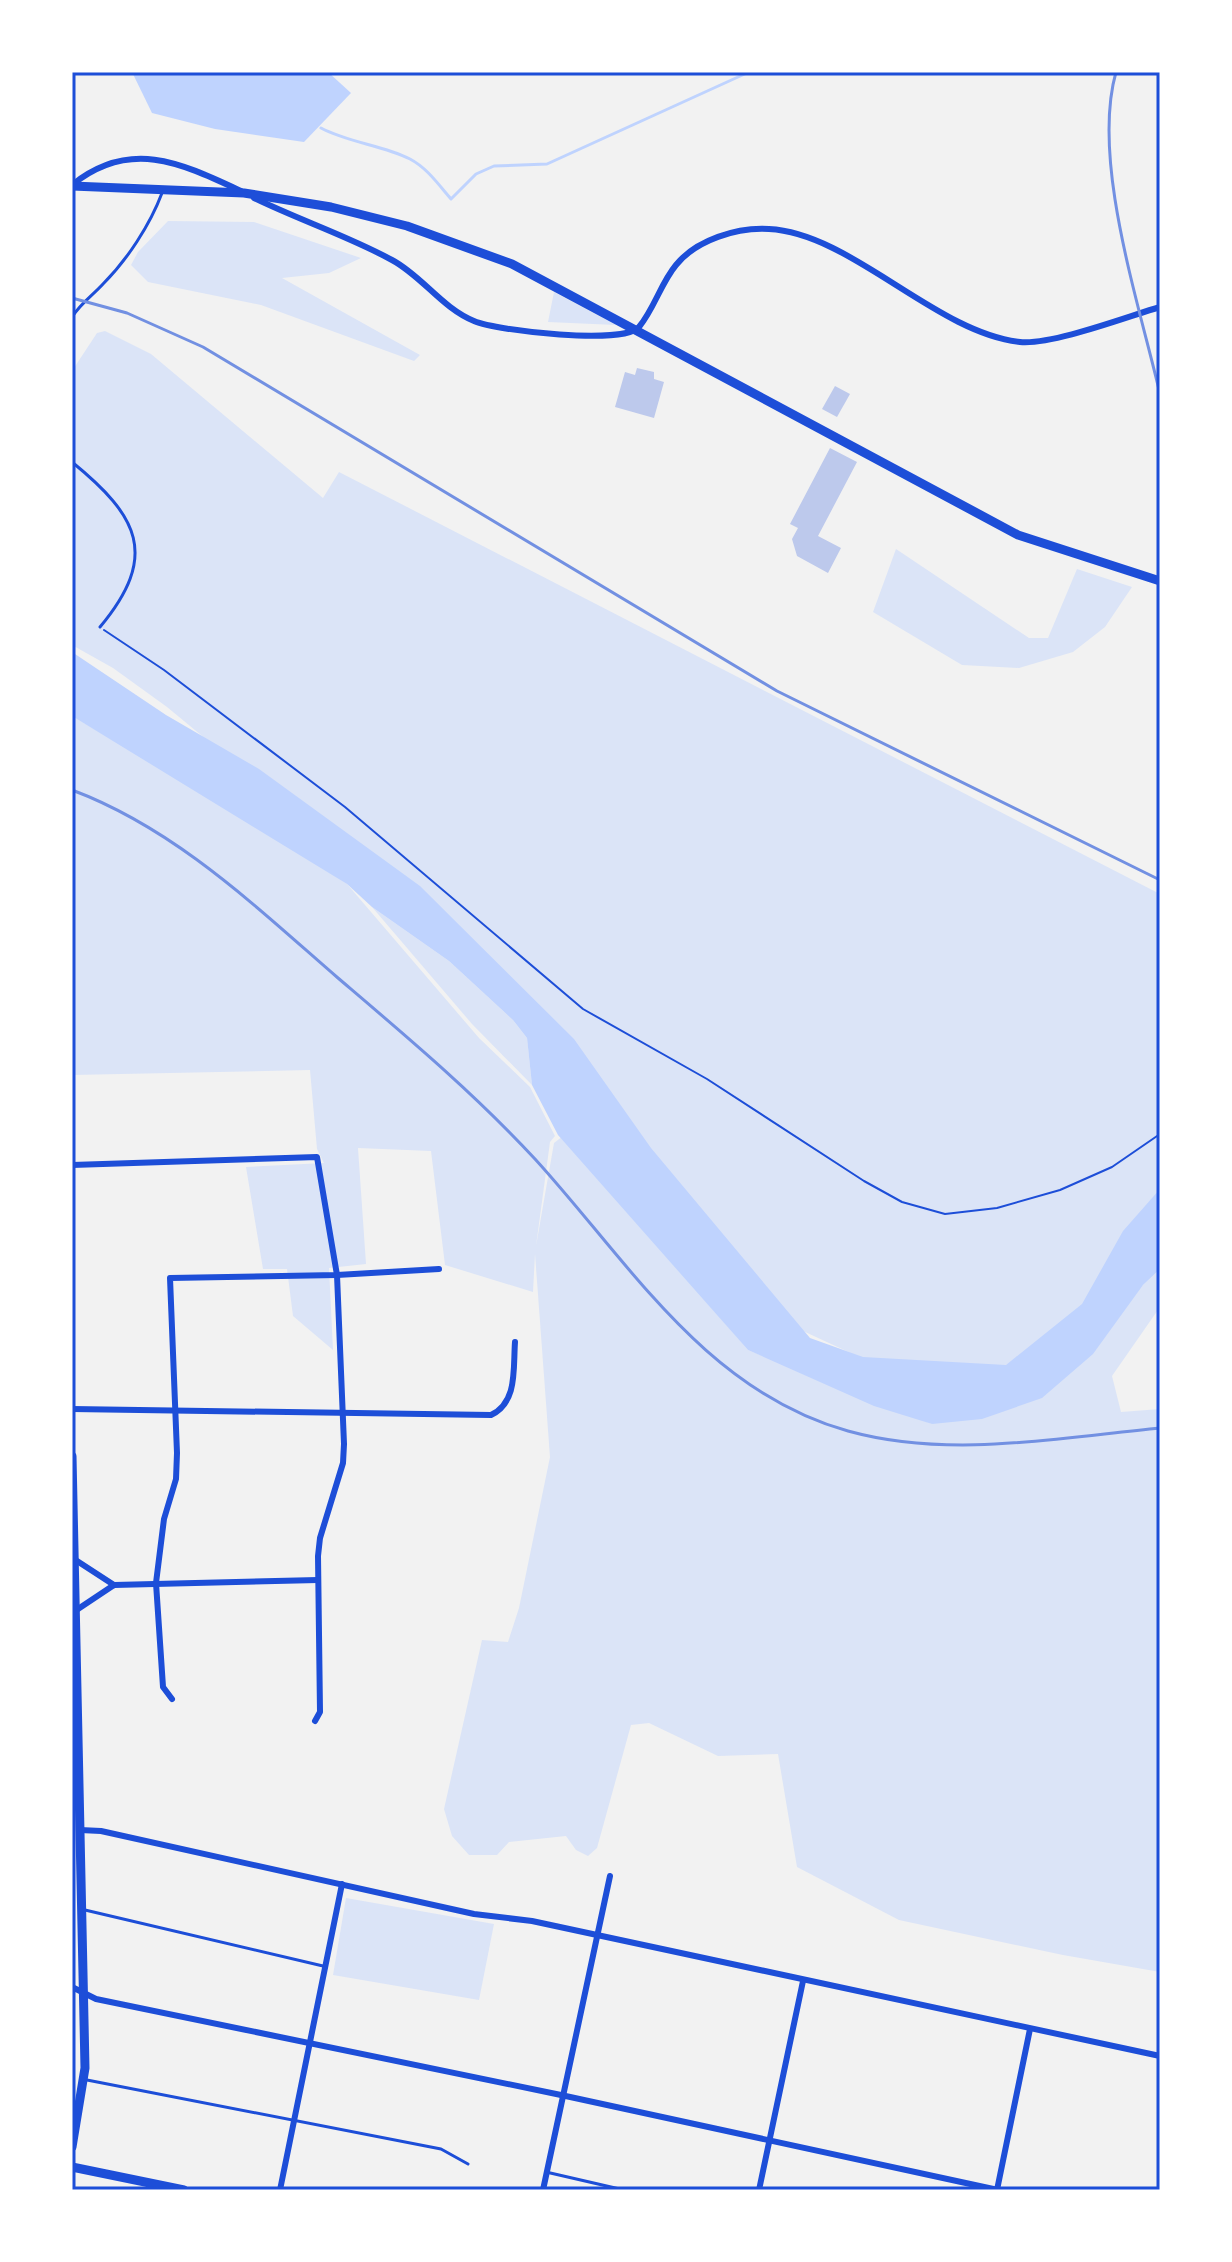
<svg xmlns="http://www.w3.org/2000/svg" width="1232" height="2262" viewBox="0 0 1232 2262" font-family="Roboto,sans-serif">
  <rect width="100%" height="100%" fill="#f2f2f2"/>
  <g fill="#dbe4f7">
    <path d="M168,221L254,222L361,258L329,273L282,278L420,355L414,361L261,305L148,282L131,265L138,252Z"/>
    <path d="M554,292L616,325L548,322Z"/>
    <path d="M105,331L151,354L323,498L339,472L1160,894V1213L1084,1314L1007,1373L868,1361L803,1331L624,1128L327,839L167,707L113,668L72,645V371L97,333Z"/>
    <path d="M896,549L1029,638H1048L1077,569L1132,587L1105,627L1073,652L1019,668L962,665L873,612Z"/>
    <path d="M72,716L291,846L347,884L479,1038L530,1087L555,1136L550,1142L536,1246L554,1143L563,1136L748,1350L932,1424L1143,1285L1160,1269V1307L1112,1376L1121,1412L1160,1409V1972L1063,1955L899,1920L797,1867L778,1754L718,1756L649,1723L631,1725L597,1848L588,1856L576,1850L566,1836L509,1842L497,1855H469L452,1836L444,1809L482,1640L508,1642L519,1608L550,1457L535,1254L533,1292L445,1265L431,1151L358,1148L366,1264L329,1268L333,1350L293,1316L287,1269H263L246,1167L324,1163L317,1149L310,1070L72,1075Z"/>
    <path d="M372,907L449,961L513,1020L527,1038L532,1085L472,1024Z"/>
    <path d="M346,1898L494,1924L479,2000L333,1975Z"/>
  </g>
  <g fill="#bfd3fe">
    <path d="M132,72H328L351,93L304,142L215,129L152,113Z"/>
    <path d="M72,652L166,715L259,769L420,886L574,1039L651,1148L810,1338L863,1357L1006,1365L1082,1304L1123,1231L1160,1189V1269L1143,1285L1093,1354L1042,1398L982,1419L932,1424L874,1406L748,1350L558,1135L532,1085L527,1038L513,1020L449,961L372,907L347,884L72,716Z"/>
  </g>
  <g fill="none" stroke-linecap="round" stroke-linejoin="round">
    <path stroke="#bfd3fe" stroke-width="3" d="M321,128C349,143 383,145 410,159C427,168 438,184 451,199L476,174L494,166L547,164L749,72"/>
  </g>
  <g fill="#bdc9ec">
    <path d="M637,368L654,372V379L664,382L654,418L615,407L625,372L635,375Z"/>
    <path d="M835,386L850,394L837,417L822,409Z"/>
    <path d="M830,448L857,462L818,536L841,548L828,573L797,556L792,539L798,528L790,524Z"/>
  </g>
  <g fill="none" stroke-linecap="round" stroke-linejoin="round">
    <path stroke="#1d4ed8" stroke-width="2" d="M104,630L164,670L345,807L583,1009L707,1079L864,1181L902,1202L945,1214L997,1208L1060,1190L1112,1167L1160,1134"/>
    <g stroke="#1d4ed8" stroke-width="3">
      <path d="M72,317C81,303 92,296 103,284C127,260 150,225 162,193"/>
      <path d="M72,462C138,516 160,555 100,627"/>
      <path d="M85,1910L323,1966"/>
      <path d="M87,2080L441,2149L468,2164"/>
      <path d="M546,2172L624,2190"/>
    </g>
    <g stroke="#1d4ed8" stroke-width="6">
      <path d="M72,185C130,138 181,163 241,191"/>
      <path d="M254,198C299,220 348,236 392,260C422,276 442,308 474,321C497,331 624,345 639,327C654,309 661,283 676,265C696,240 737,227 769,229C851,233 936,333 1020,342C1053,345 1126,317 1160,307"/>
      <path d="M72,1165L317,1157L337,1275L344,1444L343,1463L320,1538L318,1556L320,1712L315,1721"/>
      <path d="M72,1409L491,1415C518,1402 513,1369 515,1342"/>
      <path d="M74,1559L114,1585"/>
      <path d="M75,1611L114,1585L318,1580"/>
      <path d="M172,1699L163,1687L156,1583L164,1519L176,1479L177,1453L170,1278L337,1275L439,1269"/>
      <path d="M80,1830L101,1831L474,1914L532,1921L1160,2056"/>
      <path d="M72,1987L96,1999L561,2095L998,2190"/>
      <path d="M280,2190L342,1884"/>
      <path d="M543,2190L610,1876"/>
      <path d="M759,2190L803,1981"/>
      <path d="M997,2190L1030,2029"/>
    </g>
    <g stroke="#1d4ed8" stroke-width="9">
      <path d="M72,186L244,193L331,207L407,226L512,264L1018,535L1160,581"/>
      <path d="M72,1456L85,2068L72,2147"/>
      <path d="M72,2167L184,2190"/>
    </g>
    <g stroke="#7290e2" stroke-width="3">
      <path d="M1116,72C1091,160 1139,303 1160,394"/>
      <path d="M72,298L127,313L203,347L777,691L1160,880"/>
      <path d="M72,790C176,829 256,907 338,978C406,1036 474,1093 535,1159C629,1262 705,1391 848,1431C949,1459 1057,1438 1160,1428"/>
    </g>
  </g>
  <rect width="1232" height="2262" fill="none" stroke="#ffffff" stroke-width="148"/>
  <rect x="74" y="74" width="1084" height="2114" fill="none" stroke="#1d4ed8" stroke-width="3"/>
</svg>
